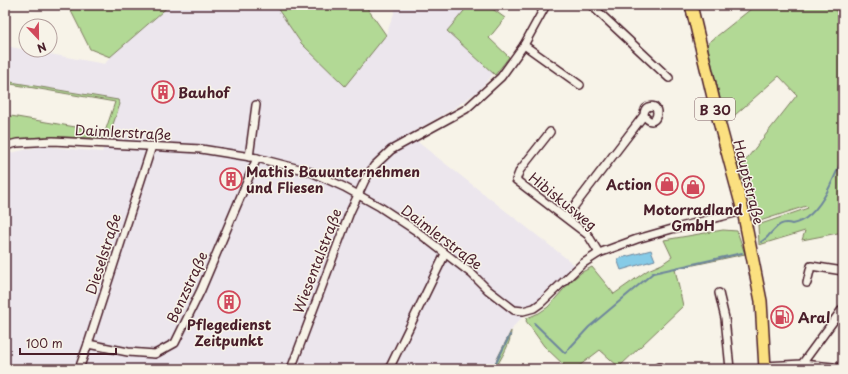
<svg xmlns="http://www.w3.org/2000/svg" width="848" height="374" viewBox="0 0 848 374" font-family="'Playpen Sans',sans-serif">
  <rect width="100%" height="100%" fill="#f7f3e8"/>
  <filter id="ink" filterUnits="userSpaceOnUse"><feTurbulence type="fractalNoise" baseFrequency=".025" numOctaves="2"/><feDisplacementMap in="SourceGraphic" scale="8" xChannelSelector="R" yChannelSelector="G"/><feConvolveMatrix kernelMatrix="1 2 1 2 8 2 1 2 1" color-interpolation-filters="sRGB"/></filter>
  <g filter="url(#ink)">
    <path fill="#ece6ed" d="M170,5H275L301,43L386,35L397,5H469L448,31L493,73L490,78L478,91L453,109L413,132L419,143L576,266L527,312L514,326L492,369H5V154L43,146L102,152L120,104L117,100L5,81V46L105,64L110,57Z"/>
    <g fill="#b2d995" stroke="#7e7c60">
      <path d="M68,5H170L110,57L90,49Z"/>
      <path d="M275,5H365L386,35L345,86L301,43Z"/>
      <path d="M469,5H487L505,18L489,38L509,57L495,75L447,31Z"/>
      <path d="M756,5H833L843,25V232L802,240L805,231L759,245L758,225L808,208L806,206L757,222L739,168L735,159L740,156L745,161L797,95L779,76L726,123L707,44Z"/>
      <path d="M5,81L118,100L120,104L109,136L104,138C72,138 37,134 5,142V115L105,132L115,102L5,83Z"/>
      <path d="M723,230L737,231L745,254L675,269L683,306L619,367L600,350L575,369H568L544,346L526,321L527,318L539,313L548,307L570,282L582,272L592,267L614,294L648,270L662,264L672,257L664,240Z"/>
      <path d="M511,331C511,344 501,358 495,369H492Z"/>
    </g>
    <path fill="#86cbe7" stroke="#6e869c" d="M651,250L655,260L621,270L617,259Z"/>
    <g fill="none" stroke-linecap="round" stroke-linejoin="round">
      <g stroke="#6e869c" stroke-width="2">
        <path d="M761,242C764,240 767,238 769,235C776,228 781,220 792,224C796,223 802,221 806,218C825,204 833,178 843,158"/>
        <path d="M534,323L565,353L589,327L653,273L742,253"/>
        <path d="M493,369L510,335"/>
      </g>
      <g stroke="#4a1f2b" stroke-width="10">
        <g id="street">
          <path d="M591,5L669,78"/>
          <path d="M524,45L580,85"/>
          <path d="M550,132L520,170L516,180L588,235L599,253"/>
          <path d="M5,146L17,143L53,141L201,149L257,158L311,172L344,187L380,207L415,230L472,274L488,290L514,310L523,311L534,308L541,303L582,264L599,253L637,239L672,229L743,211"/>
          <path d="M249,157L256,105"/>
          <path d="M566,217L644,115C644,112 644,109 648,107C664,101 656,134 644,115"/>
          <path d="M807,283L811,266L843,271"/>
          <path d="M719,293L725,318L730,369"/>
          <path d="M88,344L128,352L155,354L175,343L201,290L257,158"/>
          <path d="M802,364L843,308"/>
          <path d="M765,366L802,364L843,368"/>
          <path d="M79,369L88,344L152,146"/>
          <path d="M291,369L350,212L365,180L374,166L391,150L466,109L501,77L524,45L546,5"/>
          <path d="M389,369L445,254"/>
          <path d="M655,369L660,367"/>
        </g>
      </g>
      <g stroke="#4a1f2b" stroke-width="14">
        <path id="primary" d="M691,5L718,118L743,211L761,301L765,369"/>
      </g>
      <use href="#street" stroke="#f7f3e8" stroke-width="7"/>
      <use href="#primary" stroke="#fbe080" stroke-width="11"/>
    </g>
  </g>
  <defs>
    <g id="building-ring" transform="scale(1.15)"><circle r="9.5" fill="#f7f3e8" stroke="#d1495b" stroke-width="1.5"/><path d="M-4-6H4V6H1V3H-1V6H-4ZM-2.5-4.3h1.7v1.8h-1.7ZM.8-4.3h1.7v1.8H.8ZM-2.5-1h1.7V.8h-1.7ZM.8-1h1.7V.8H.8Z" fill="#d1495b"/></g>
    <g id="shop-ring" transform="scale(1.15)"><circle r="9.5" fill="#f7f3e8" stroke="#d1495b" stroke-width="1.5"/><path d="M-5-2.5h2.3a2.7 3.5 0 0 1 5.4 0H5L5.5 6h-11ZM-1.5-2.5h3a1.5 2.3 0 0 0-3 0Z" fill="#d1495b"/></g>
    <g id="fuel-ring" transform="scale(1.15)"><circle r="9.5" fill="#f7f3e8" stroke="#d1495b" stroke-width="1.5"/><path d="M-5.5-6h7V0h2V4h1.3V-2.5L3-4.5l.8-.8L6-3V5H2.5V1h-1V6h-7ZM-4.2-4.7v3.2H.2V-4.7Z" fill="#d1495b"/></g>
  </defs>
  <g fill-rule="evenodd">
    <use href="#building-ring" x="163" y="92"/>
    <use href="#building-ring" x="231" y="179"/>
    <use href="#shop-ring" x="667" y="184"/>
    <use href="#shop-ring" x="693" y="187"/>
    <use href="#building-ring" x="229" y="302"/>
    <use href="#fuel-ring" x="782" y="317"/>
  </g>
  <g text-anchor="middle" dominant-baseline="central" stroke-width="3" stroke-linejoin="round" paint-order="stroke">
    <rect fill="#f7f3e8" stroke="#7e5f64" stroke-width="1" x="695" y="98" width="40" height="22" rx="3"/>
    <g font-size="13" font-weight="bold" fill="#4a1f2b">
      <text x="715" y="109">B 30</text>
    </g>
    <g font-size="14" font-weight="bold" fill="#4a1f2b" stroke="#f7f3e8" text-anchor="start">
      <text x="178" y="92">Bauhof</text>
      <text x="246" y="171">Mathis Bauunternehmen<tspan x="246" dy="16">und Fliesen</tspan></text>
      <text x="652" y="184" text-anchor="end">Action</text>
      <text x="693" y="209" text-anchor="middle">Motorradland<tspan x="693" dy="16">GmbH</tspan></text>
      <text x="798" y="317">Aral</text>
      <text x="229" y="324" text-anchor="middle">Pflegedienst<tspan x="229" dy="16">Zeitpunkt</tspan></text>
    </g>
    <g font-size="14" fill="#4a1f2b" stroke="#f7f3e8">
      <text transform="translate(123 132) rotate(3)">Daimlerstraße</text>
      <text transform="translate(749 182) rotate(76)">Hauptstraße</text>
      <text transform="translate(563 201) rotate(39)">Hibiskusweg</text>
      <text transform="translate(442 237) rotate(37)">Daimlerstraße</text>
      <text transform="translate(103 254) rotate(-72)">Dieselstraße</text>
      <text transform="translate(317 261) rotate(-69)">Wiesentalstraße</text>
      <text transform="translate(187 287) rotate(-65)">Benzstraße</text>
    </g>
  </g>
  <rect width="848" height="374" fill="none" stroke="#f7f3e8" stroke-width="20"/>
  <rect x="10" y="10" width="828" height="354" fill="none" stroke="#4a1f2b" stroke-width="1.5" filter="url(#ink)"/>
  <g transform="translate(38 38) rotate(158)"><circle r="19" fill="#f7f3e8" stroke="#b29e9c"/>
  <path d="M0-3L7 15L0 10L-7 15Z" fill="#d1495b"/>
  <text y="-6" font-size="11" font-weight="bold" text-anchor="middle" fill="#4a1f2b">N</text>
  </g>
  <path d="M20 348v6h96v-6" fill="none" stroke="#4a1f2b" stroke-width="2"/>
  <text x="26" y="348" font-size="12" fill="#4a1f2b" stroke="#f7f3e8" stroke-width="3" paint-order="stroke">100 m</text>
</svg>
